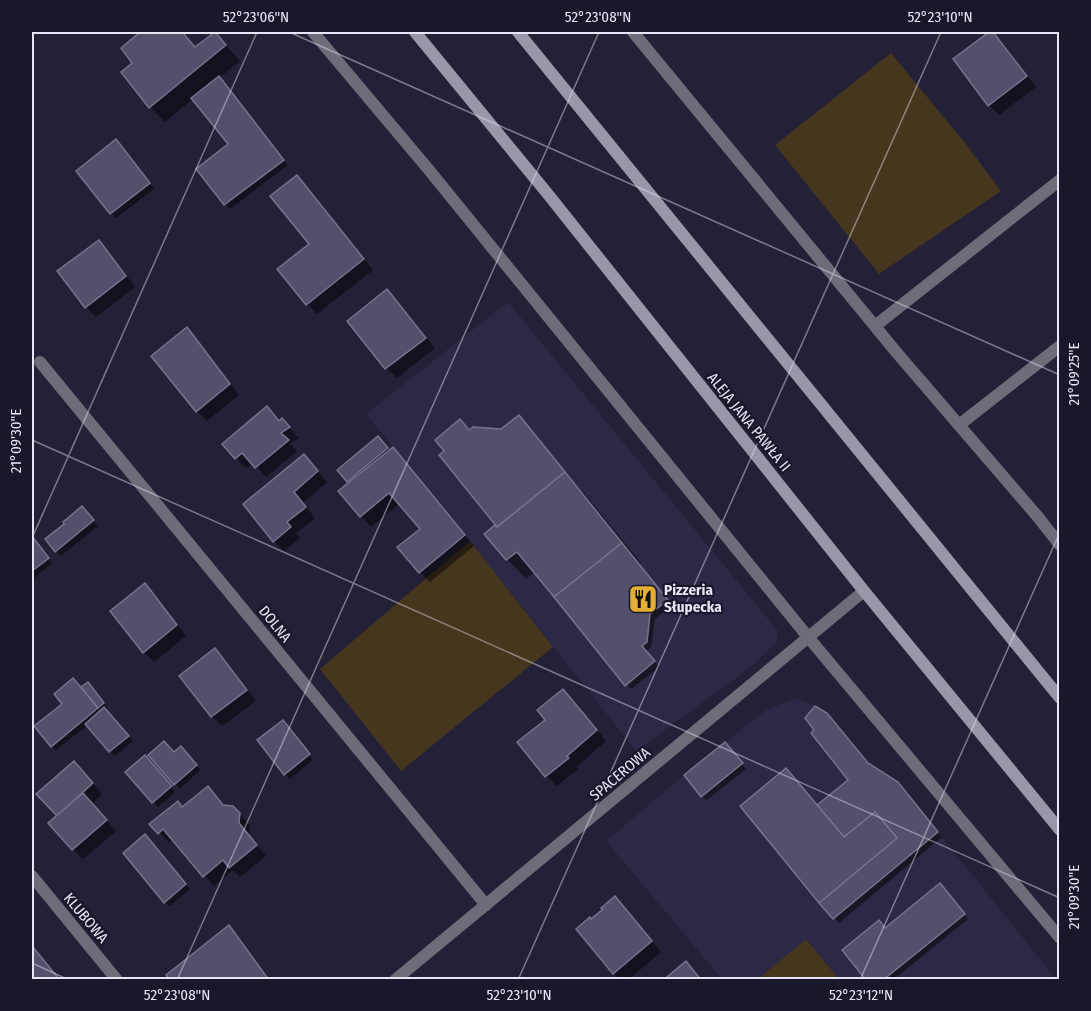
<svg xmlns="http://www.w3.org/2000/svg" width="1091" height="1011" viewBox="0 0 1091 1011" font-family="'Fira Sans Condensed',sans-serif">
  <rect width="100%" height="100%" fill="#242037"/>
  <g fill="#2d2845">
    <path d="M508,302L778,631L777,642L747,670L636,751L465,535L366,414Z"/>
    <path d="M796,698L815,706L827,713L868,763L898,782L1055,978L1053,980L839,979L806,940L758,979H722L606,841L684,775L766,710Z"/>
  </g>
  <g fill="#44371e">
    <path d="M891,53L965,143L1001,191L879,274L775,145Z"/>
    <path d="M470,541L553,647L401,771L320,669Z"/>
    <path d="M806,939L839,979H758Z"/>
  </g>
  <g fill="#0007">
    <path d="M141,32H183L196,48L215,33L240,61L219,78L288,165L230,209L225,204L230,145L194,98L165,122L150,107L134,63L142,33Z"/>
    <path d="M992,32L1002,42L1036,87L999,115L989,105L956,59Z"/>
    <path d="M120,146L154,189L116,218L78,171Z"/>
    <path d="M307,188L373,270L317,314L307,304L279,269L311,245Z"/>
    <path d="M99,242L109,252L135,287L96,317L86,307Z"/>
    <path d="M387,291L397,301L435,348L397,378L386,368L349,321Z"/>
    <path d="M187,329L197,340L239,395L207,421L197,411Z"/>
    <path d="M282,420L299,438L290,444L297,451L266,477L253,463L246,468L236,458Z"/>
    <path d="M469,432L569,478L584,493L641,563L639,564L671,605L655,619L651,647L646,651L659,667L631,689L535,572L526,579L507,559L500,532Z"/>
    <path d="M382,443L389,451L403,459L474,546L430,582L420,572L422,529L400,503L371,527L340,491L350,484L339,470Z"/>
    <path d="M304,456L327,482L303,503L315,518L296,533L300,538L284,551L274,541Z"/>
    <path d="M87,513L98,526L61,556L47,540Z"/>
    <path d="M32,537L52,563L32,580Z"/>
    <path d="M145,585L155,596L186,636L154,662L144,652Z"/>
    <path d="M215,650L225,660L256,701L222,726L212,716Z"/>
    <path d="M88,684L108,708L105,710L133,741L115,756L88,725L56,750L52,746L82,689Z"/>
    <path d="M563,691L574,701L606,741L576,767L578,769L557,786L546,776L547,720Z"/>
    <path d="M288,727L313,760L290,779L285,774Z"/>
    <path d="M817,731L872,770L903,789L942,837L839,923L742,806L818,807L850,781Z"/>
    <path d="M730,749L746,769L707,800L702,796Z"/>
    <path d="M185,753L200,770L180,789L150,755Z"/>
    <path d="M150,762L175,792L158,807L127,772Z"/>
    <path d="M84,773L102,794L92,804L116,831L83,859L73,849L59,816Z"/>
    <path d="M208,788L225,806L233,807L250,825L249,835L266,856L240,877L233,870L214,886L173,839L169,843L152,824L183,808Z"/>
    <path d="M150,840L190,889L170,906L165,902Z"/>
    <path d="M944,890L968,919L893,980H868L886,929Z"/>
    <path d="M625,909L661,952L628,980H621L614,973L591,921Z"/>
    <path d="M229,927L239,937L270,980H172Z"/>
  </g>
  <g fill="#53506b" stroke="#77738f" stroke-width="1.5">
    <path d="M139,32H182L195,47L215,32L226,45L149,108L121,72L132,63L121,48L140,32Z"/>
    <path d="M989,32H993L1027,76L988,106L953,59Z"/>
    <path d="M219,76L284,160L224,205L196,169L228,144L191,98Z"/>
    <path d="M116,139L150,183L110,214L76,171Z"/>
    <path d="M297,175L364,259L306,305L277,269L309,244L270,196Z"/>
    <path d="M99,240L126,276L85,308L57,271Z"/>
    <path d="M387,289L426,338L385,369L347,321Z"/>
    <path d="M187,327L230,384L196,412L151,356Z"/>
    <path d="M267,406L279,421L282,418L290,427L281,433L289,440L255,468L242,453L235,459L222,444Z"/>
    <path d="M519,415L565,472L497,527L439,455L444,451L435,440L460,419L469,430L473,427L501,429Z"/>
    <path d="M378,436L388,448L347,482L337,470Z"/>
    <path d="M393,447L465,535L419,573L397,547L420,529L389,493L360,517L338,491Z"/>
    <path d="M304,454L318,471L294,492L306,507L287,522L291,527L273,542L243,504Z"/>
    <path d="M565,472L622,543L554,597L517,552L506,560L484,534L495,525L497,527Z"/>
    <path d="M82,506L94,520L55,552L45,539L64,524L63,522Z"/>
    <path d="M32,536L49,558L32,571Z"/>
    <path d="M622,543L668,600L650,614L647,642L642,646L655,661L625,686L554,597Z"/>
    <path d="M145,583L177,625L143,653L110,611Z"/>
    <path d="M215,648L247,690L211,717L179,676Z"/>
    <path d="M73,678L98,708L51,747L34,726L62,704L54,694Z"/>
    <path d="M88,682L104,703L98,708L81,687Z"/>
    <path d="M563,689L597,730L567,756L569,758L545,777L517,742L545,720L537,710Z"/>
    <path d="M815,706L827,713L868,763L898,782L938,832L833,919L819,903L897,838L875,812L844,837L817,805L848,780L811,733L814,730L805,718Z"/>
    <path d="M104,707L129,736L109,752L85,724Z"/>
    <path d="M283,720L310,754L284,775L257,740Z"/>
    <path d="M164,741L174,752L181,746L197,765L174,785L148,755Z"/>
    <path d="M725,742L743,763L701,797L684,775Z"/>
    <path d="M145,755L172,786L152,803L125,772Z"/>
    <path d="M74,761L93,783L57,816L36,794Z"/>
    <path d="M786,768L844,837L875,812L897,838L819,903L740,806Z"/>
    <path d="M208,786L223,805L233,806L240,813L239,823L257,845L229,868L223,860L203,877L163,829L158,834L149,824L178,801L182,807Z"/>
    <path d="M83,793L107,820L72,850L48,823Z"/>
    <path d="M145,834L186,884L164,903L123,853Z"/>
    <path d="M940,883L965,914L883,980H866L842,950L879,920L885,928Z"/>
    <path d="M615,896L652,941L613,974L576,929L590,917L591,919L603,909L601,908Z"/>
    <path d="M229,925L269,980H170L166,975Z"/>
    <path d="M32,946L60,980H32Z"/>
    <path d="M686,961L701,980H669L667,977Z"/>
  </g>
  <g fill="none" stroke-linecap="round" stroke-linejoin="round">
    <g stroke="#6e6c79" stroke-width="12">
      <path d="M875,326L1060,180"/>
      <path d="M959,425L1060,346"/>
    </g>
    <g stroke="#6e6c79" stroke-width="12">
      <path d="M313,32L429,170L808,637L1060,938"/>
      <path d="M633,32L897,353L1038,517L1060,545"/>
      <path d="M40,362L486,905"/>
      <path d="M32,876L117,980"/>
      <path d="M395,980L864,591"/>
    </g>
    <g stroke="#9896a9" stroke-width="12">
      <path d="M415,32L547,193L864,591L1060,830"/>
      <path d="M518,32L1060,698"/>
    </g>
  </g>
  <path fill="none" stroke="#e7e6f6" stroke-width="1.5" stroke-opacity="0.45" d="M289,32L1060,375M32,440L1060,898M32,538L257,32M32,963L69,980M177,980L599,32M518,980L941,32M860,980L1060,532"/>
  <defs>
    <g id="restaurant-square" transform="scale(1.5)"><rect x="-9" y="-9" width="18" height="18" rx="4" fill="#e3ae35" stroke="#1a172d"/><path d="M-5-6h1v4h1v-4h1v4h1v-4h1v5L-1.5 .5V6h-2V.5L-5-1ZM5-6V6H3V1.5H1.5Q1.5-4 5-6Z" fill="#111"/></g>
  </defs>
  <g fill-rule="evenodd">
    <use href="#restaurant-square" x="643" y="599"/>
  </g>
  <g text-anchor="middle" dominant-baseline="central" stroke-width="4.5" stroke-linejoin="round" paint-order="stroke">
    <g font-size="15" fill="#e7e6f6" stroke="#1a172d">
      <text transform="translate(749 422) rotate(51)">ALEJA JANA PAWŁA II</text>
      <text transform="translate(275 624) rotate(51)">DOLNA</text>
      <text transform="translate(620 774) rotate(-40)">SPACEROWA</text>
      <text transform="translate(86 918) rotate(50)">KLUBOWA</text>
    </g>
    <g font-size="15" font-weight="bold" fill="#e7e6f6" stroke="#1a172d" text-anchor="start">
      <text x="664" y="590">Pizzeria<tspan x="664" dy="17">Słupecka</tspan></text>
    </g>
  </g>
  <rect width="1091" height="1011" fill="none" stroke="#1a172d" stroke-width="66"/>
  <rect x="33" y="33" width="1025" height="945" fill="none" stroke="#e7e6f6" stroke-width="2"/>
  <g font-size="15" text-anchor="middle" fill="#e7e6f6">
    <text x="256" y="22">52°23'06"N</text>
    <text x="598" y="22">52°23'08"N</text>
    <text x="940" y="22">52°23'10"N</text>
    <text transform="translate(1074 374) rotate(-90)" y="5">21°09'25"E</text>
    <text transform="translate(16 441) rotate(-90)" y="5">21°09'30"E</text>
    <text transform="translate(1074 897) rotate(-90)" y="5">21°09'30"E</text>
    <text x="177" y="1000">52°23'08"N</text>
    <text x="519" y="1000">52°23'10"N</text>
    <text x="861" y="1000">52°23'12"N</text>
  </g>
</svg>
